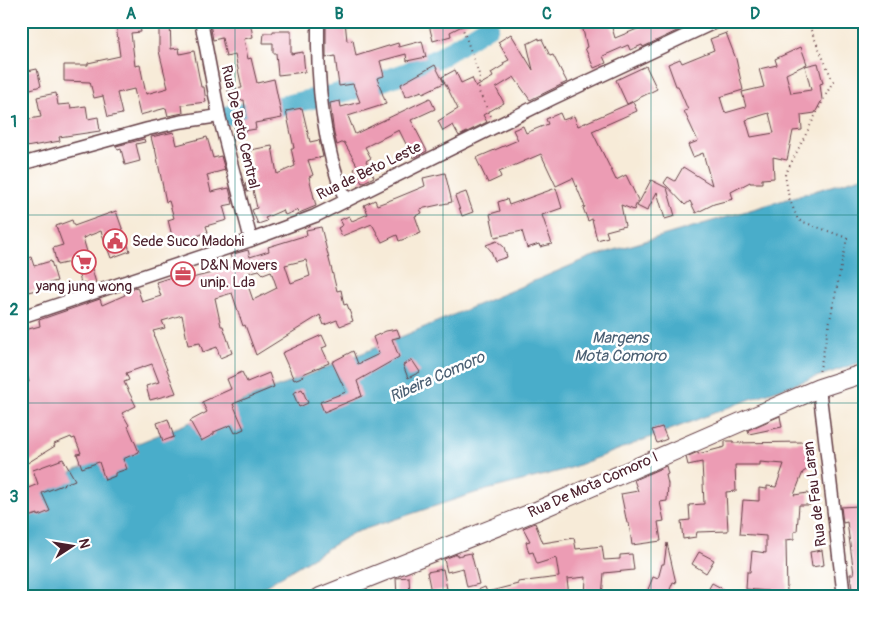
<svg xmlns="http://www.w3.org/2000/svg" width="886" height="618" viewBox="0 0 886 618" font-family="Pangolin,sans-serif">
  <rect width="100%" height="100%" fill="#fff"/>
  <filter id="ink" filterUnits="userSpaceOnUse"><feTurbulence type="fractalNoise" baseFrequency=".02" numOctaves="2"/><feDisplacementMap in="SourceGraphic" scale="10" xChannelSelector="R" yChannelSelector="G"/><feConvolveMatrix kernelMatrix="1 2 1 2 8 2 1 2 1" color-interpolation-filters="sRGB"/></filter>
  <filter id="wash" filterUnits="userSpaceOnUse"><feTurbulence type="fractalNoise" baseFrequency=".0096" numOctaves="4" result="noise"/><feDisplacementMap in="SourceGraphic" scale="20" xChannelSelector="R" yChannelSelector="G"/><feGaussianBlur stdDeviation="1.12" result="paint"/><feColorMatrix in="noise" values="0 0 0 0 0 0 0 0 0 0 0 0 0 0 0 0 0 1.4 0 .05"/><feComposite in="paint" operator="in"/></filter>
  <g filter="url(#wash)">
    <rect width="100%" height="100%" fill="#f7ebd8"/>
    <path fill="#4aadca" stroke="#4a667a" d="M865,176V361L756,397L568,469L475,493L353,533L257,591L240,597H21V494L136,444L370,350L591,257Z"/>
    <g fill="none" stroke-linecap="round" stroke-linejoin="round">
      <path stroke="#4aadca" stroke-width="20" d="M229,115L253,112L353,90L374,84L405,73L442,56L489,26"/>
    </g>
    <g id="blocks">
      <g fill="#ec9cb4" fill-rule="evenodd">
        <path d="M162,21H170L171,49L179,48L180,54L194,51L201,87H204L206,102L182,105L183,113L168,116L166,108L140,115L134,89L117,93L122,114L108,117L103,96L94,98L90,82L64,81V65H88V63L120,56L116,26L139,22L141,32L131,33L135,66L140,65L146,94L168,88L159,51V25H162Z"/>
        <path d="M211,21H250L253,37L244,39L248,59L251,58L257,83L274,79L282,118L255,123L256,129L238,132L235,119L246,116L244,100L230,102L228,90L242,88L235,55L226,57L222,38L213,40L210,24H212Z"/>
        <path d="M326,21H345L347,41L353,40L356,56L398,43L399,47L422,41L426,57L407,61L406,54L380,61L384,76L377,78L386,104L348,116L355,134L430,98L435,109L411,120L427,151L413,158L399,130L365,147L371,158L366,161L374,177L362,183L354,169L358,167L344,142L337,145L334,134L330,103L340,101L341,107L360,102L353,84L339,86L335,56L326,58Z"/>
        <path d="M428,21H472L450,32L451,36L433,41Z"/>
        <path d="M581,21H594L595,25L610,21L615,38L657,21H666L667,24L678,21L681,29L643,47L642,45L630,50L628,45L603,56L606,63L594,68L585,48L587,47Z"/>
        <path d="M273,31H291V54L303,52L305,72L278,75L276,53H273V43H263L264,33H273Z"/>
        <path d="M726,33L736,59L743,90L720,97L725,113L746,107L742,92L764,87L759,69L777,65L775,59L801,47L807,64L786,74L791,93L811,90L805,66L818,63L823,83L820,84L822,100L815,113L801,115L802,130L793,131L787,160L773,157L774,178L762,179V183H750V182L731,192L733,199L714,204L696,213L690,201L685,205L664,183L668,177L675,181L683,167L712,185L703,153L693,157L688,145L698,141L684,111L688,110L678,86H676L668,64L680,59L682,63L714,50L710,39ZM769,113L774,133L751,137L746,120Z"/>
        <path d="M511,34L533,70L527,44L539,38V40L542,39L550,56L553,55L567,82L530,100L514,77L496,88L504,103L483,115L487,122L459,136L453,125L443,131L438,121L458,109L442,77L455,70L461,83L472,78L476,87L493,77L491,73L504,65L503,63L509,60L498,42Z"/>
        <path d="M435,65L444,83L423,93L422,91L405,97L401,84Z"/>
        <path d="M646,66L657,89L627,104L616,80Z"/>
        <path d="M37,69L41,86L27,90L23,72Z"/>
        <path d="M56,93L58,105L70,104L71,108L86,106L88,119L98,117L100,131L59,137L60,141L26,147L22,128H25L23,120L41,117L37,97Z"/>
        <path d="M633,102L637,111L592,131L616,180L626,175L638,200L634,210L621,205L625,226L606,231L608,237L597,240L592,219L588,221L583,208L585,207L573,178L556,186L541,154L499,172L501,177L488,183L476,158L518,140L513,130L523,126L526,133L548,124L546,119L560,113L563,120L574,116L578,126Z"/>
        <path d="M302,108L310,142L319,140L323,157L308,160L313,175L309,177L316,206L299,213L298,210L285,215L283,210L265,218L267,221L258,224L252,210L257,208L253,190L247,192L245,184L255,180L250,150L272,146L277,174L295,166L291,148H294L286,111Z"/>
        <path d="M174,132L177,145L207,137L213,158L221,156L225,170L207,175L211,192L229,188L233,204L223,206L227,220L206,226L208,232L174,244L168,220L174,218L169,201L166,202L155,148L154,149L151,137Z"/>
        <path d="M144,139L145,142L136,144L140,161L125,165L121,149L118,150L116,146Z"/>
        <path d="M445,173L452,202L420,209L422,213L415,216L421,233L399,241L397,235L382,242L372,224L342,236L338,228L343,225L340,220L349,216L352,221L368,214L364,205L375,200L377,205L396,198L425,186L423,178Z"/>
        <path d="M651,180L667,188L675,216L665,219L657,192L647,211L637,206Z"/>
        <path d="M556,188L562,208L542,215L552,244L540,247L539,244L527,248L522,231L495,237L490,214L500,211L498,202L507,199L509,205Z"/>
        <path d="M466,192L473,212L462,216L455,196Z"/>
        <path d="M116,211L130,251L111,258L101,231L83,238L96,283L85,287L84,282L81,283L75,261L57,265L53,248L63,245L56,226L72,220L74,226Z"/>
        <path d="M321,227L337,291L341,290L344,305L347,304L353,321L340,326L337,320L324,325L320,315L256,355L245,325L243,326L232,293L215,298L221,326H223L232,353L220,358L217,347L203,352L200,343L188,345L182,315L162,321L165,328L153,331L155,335L154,336L176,393L150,400L146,386L159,382L152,364L126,373L129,380L124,382L136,406L122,413L129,425L128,426L139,452L123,459L127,469L115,473V476L105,480L99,462L82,468L77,454L81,453L75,438L72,439L71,437L54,444L55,446L21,467V384L29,382L24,364L21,365V331L40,326L39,320L100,299L102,305L125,295L124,291L137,287L142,302L161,296L156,282L175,276V274L189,269L192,278L224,270L234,266L230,255L248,250L250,257L269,251L268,247L307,235L306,230ZM306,260L310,276L291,283L285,265ZM259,270L263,274L271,271L277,288L253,300L244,274Z"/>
        <path d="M497,241L504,247L507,257L495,261L491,251L486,245Z"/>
        <path d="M31,257L34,266L51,261L57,281L39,286L40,289L28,292L21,260Z"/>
        <path d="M397,329L400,337L392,339L399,357L357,381L362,396L324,412L320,402L346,392L332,362L353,351L358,364L379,354L373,337L386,331Z"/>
        <path d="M322,335L327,346L322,348L329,363L303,374L304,376L294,380L282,353Z"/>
        <path d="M412,360L420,372L408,378L403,365Z"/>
        <path d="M242,372L247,382L269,373L274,387L233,404L244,429L235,433L231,425L214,432V434L201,441L190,421L207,412L202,402L231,389L227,379Z"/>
        <path d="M302,389L308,403L299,407L293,393Z"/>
        <path d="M780,416L782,427L749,434L748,430Z"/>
        <path d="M168,419L174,437L163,441L157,423Z"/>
        <path d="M662,427L667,439L657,443L652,430Z"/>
        <path d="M725,441H733V443L804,442V448L814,466L803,472L794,495L808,493L810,505H799L797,531L794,532V539L786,540L787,597H768V591L746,589L747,572H750L752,551L766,553V536L740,534L743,500L759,501V488L767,489V486L776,487L784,464L760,462V465H735L736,491L726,492L728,531L697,532L696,537L683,539L681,521L690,520L689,505L704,504L702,462L688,465L686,457L698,452V454L725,447Z"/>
        <path d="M63,459L75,480L42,493L50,511L38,516V514L21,519V491L38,484L33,470Z"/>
        <path d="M666,466L668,474L666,475L668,484L667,501L660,502L664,521L658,522L661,541L632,545L629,523H627L621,494L638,491L634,480Z"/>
        <path d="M859,506L860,512H865V597H853L850,574H854L847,522L843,523L841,507Z"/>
        <path d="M535,523L543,543L574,538L576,549L602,546L604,560L620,559V555L632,554L634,570L604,573L602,597H585L586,577L567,579L569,595L557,597H461L485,587L487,592L518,584V582L559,577L556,558L537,564L533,552L529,553L526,542L530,541L523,528Z"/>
        <path d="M667,543L676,583L673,582L667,597H645L653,577L658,579L662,564H664Z"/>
        <path d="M822,550L824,565L812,567L810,552Z"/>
        <path d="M699,552L714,560L706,573L692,564Z"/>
        <path d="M471,553L479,584L467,587L463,568L447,572L444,559L457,554V556Z"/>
        <path d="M443,569L447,589L431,592L427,572Z"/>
        <path d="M409,577L410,597H397L396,578Z"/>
        <path d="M712,583L738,597H704Z"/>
      </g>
    </g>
  </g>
  <g filter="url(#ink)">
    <use href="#blocks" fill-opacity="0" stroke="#643e45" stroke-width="1"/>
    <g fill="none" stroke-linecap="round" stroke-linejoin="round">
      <g stroke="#643e45" stroke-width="15">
        <g id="street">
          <path d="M201,21L219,116L251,240"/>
          <path d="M318,21C317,82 322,145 346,201"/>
          <path d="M21,164L148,129L179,122L219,116"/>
          <path d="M21,317L251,240L315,216L553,98L717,21"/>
          <path d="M819,388L844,597"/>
        </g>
      </g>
      <g stroke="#643e45" stroke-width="20">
        <path id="secondary" d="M320,597L534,512L819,388L865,373"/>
      </g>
      <g stroke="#643e45" stroke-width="2" stroke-dasharray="1 4" stroke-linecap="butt">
        <path d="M460,21L479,74V92L491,116"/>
        <path d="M807,21L833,81L785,175L789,198L798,220L847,238L819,373"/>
      </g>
      <use href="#street" stroke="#fff" stroke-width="12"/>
      <use href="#secondary" stroke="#fff" stroke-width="18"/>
    </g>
  </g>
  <path fill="none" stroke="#0f766e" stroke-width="1" stroke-opacity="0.55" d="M235,21V597M443,21V597M651,21V597M21,215H865M21,403H865"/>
  <defs>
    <g id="civic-ring" transform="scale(1.25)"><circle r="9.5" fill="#fff" stroke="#d1495b" stroke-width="1.5"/><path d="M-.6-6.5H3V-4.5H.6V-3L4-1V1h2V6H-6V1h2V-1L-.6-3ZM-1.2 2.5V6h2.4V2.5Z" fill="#d1495b"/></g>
    <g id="supermarket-ring" transform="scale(1.25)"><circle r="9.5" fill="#fff" stroke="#d1495b" stroke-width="1.5"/><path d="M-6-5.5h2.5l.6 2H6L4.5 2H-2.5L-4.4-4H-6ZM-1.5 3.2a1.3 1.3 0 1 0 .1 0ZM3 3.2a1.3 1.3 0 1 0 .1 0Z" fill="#d1495b"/></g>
    <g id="office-ring" transform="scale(1.25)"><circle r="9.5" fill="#fff" stroke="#d1495b" stroke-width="1.5"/><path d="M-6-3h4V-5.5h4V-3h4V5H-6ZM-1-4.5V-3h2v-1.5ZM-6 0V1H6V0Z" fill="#d1495b"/></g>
  </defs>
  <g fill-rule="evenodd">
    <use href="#civic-ring" x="115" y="241"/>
    <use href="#supermarket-ring" x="84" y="262"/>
    <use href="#office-ring" x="183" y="274"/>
  </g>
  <g text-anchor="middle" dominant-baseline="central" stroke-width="5" stroke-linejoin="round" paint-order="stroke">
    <g font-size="15" fill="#4a1f2b" stroke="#fff">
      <text transform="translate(240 127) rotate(77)">Rua De Beto Central</text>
      <text transform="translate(369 171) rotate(-26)">Rua de Beto Leste</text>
      <text transform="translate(593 485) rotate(-24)">Rua De Mota Comoro I</text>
      <text transform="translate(815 494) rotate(-97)">Rua de Fau Laran</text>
    </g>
    <g font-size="15" fill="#4a1f2b" stroke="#fff" text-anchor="start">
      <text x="132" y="241">Sede Suco Madohi</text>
      <text x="200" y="265">D&amp;N Movers<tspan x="200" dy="17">unip. Lda</tspan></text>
      <text x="84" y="286" text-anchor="middle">yang jung wong</text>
    </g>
    <g font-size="16" font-style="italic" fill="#4a5f73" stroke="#fff">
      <text x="620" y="338">Margens<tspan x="620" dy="18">Mota Comoro</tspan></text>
      <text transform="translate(437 377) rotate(-24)">Ribeira Comoro</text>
    </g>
  </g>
  <rect width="886" height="618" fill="none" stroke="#fff" stroke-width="55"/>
  <g transform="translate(72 546) rotate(78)" stroke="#ffffff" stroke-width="4" paint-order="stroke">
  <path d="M0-4L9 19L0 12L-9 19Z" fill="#4a1f2b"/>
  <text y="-8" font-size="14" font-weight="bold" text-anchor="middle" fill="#4a1f2b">N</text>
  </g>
  <rect x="28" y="28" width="830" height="562" fill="none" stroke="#0f766e" stroke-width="2"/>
  <g font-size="16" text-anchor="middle" font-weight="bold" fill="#0f766e">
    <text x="131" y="19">A</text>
    <text x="339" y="19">B</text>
    <text x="547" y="19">C</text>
    <text x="755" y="19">D</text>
    <text x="14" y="127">1</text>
    <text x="14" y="315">2</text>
    <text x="14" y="502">3</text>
  </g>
</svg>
